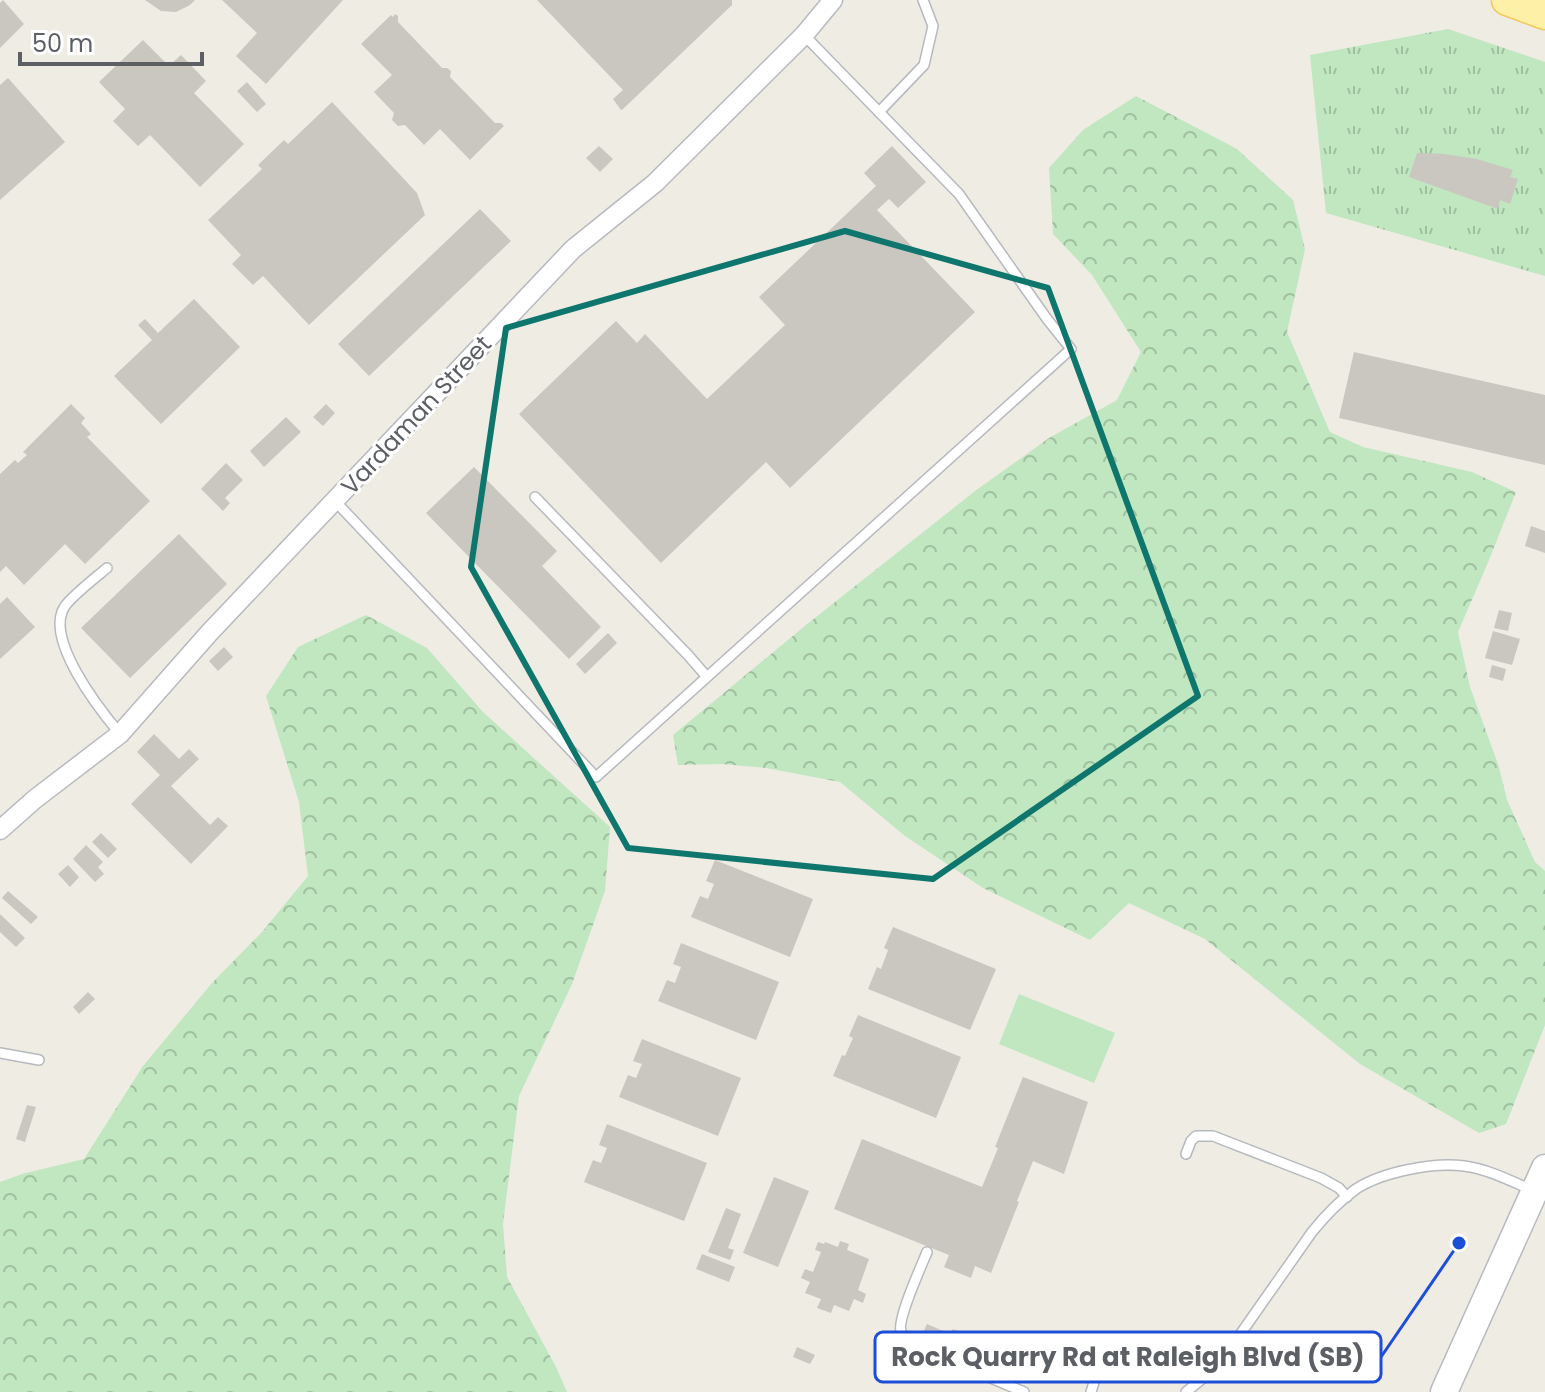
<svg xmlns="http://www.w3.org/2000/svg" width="1545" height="1392" viewBox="0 0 1545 1392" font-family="Poppins,sans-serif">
  <defs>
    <pattern id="grass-tufts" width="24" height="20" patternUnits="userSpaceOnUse" patternTransform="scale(2)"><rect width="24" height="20" fill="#c0e7bf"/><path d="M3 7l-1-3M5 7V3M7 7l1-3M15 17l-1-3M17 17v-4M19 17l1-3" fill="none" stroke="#9fbf9f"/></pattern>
    <pattern id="forest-crowns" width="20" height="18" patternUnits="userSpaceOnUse" patternTransform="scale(2)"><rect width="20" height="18" fill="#c0e7bf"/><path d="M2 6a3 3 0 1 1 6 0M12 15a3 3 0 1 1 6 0" fill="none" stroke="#9fbf9f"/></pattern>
  </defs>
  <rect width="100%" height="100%" fill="#efece4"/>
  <path fill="url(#grass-tufts)" d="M1448,29L1545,62V276L1326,213L1310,55Z"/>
  <g fill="url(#forest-crowns)">
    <path d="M1136,96L1237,149L1293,200L1305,249L1287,332L1330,432L1363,447L1472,472L1516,492L1489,560L1458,632L1470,687L1499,767L1507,800L1535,862L1545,871V1025L1506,1124L1479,1133L1360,1064L1205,939L1129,903L1090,940L983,888L905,836L840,782L766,768L722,764L678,765L673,735L806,625L975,491L1049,438L1117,400L1141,352L1092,275L1053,234L1049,168L1083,130Z"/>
    <path d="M366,615L427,648L483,712L610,827L605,891L572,984L519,1096L503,1224L507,1277L556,1367L567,1392H0V1182L22,1174L84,1159L143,1066L212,983L262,932L308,876L299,802L266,696L298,647Z"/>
  </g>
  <path fill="#c0e7bf" d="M1019,994L1115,1033L1094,1083L999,1044Z"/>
  <g fill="#cac7c1">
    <path d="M3,0L24,24L0,48V3Z"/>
    <path d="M145,0H195L190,5L176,12L161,11Z"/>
    <path d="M222,0H343L266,84L236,56L257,33Z"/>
    <path d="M537,0H732V5L623,109L621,110L613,99L623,90Z"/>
    <path d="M395,14L398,16V22L442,68H447L451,71L450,77L495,123H501L504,126L470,160L440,129L424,145L405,125L398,126L392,120L394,113L374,92L392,75L361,44L391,15L393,17Z"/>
    <path d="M143,40L169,66L181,55L206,81L194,93L244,144L200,187L150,135L138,146L113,121L125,109L99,82Z"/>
    <path d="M8,78L65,142L0,200V85Z"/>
    <path d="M247,82L266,104L257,112L237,91Z"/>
    <path d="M332,102L417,193L425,215L309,325L263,276L253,285L232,264L241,255L208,220L262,169L258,165L284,140L288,144Z"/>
    <path d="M599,146L613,159L600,172L586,158Z"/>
    <path d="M892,146L926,182L898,208L889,199L877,210L975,312L790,488L766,462L661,563L519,414L616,321L637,343L645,334L707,399L785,325L759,297L876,186L864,173Z"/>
    <path d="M1417,153L1444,154L1477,159L1513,170L1510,177L1518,179L1510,204L1500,200L1498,209L1409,177Z"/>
    <path d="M480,209L511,241L369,376L338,344Z"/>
    <path d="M194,299L240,347L161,424L114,376L152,340L138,325L145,319L158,333Z"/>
    <path d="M1354,352L1545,395V465L1339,418Z"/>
    <path d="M71,404L85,418L81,423L91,434L87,437L150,501L85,564L65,544L24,585L6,566L0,572V474L15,460L18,463L27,455L23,452Z"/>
    <path d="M326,404L335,413L323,426L313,417Z"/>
    <path d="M286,417L301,432L264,467L250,451Z"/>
    <path d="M226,463L243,480L225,498L230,503L223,511L201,489Z"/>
    <path d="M474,467L557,551L542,566L601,627L569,659L426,513Z"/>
    <path d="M1531,526L1545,531V553L1525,546Z"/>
    <path d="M179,534L227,584L130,678L81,628Z"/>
    <path d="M7,597L35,627L0,659V604Z"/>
    <path d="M1499,610L1512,613L1508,631L1494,628Z"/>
    <path d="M1493,631L1520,639L1512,665L1485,658Z"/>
    <path d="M608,633L617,643L585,674L576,664Z"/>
    <path d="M224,647L233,657L218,671L209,661Z"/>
    <path d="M1492,665L1506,669L1503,681L1489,677Z"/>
    <path d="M154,734L179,759L189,749L199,759L171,786L210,825L218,817L228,826L191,864L131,804L160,775L137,752Z"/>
    <path d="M101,833L117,849L108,858L92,842Z"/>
    <path d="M86,845L103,862L98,867L104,874L95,882L73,859Z"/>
    <path d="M715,860L813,899L790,957L691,917L700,896L708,899L714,884L706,881Z"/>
    <path d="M68,865L79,877L70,887L58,874Z"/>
    <path d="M8,891L38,917L31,924L2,898Z"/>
    <path d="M0,914L25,938L16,947L0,932Z"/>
    <path d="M893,927L996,969L970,1030L868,989L877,967L881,969L888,950L884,948Z"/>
    <path d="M681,943L779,982L756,1040L658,1001L667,980L675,983L681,967L673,964Z"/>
    <path d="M88,992L95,999L79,1014L73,1007Z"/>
    <path d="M858,1015L961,1057L936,1118L833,1076L842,1055L845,1056L853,1038L849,1036Z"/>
    <path d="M642,1039L741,1078L718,1136L619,1097L628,1075L636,1078L642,1064L633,1061Z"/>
    <path d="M1023,1077L1088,1102L1064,1174L1033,1161L1017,1201L1019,1202L991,1273L975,1266L971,1278L944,1267L949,1255L834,1209L862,1139L982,1187L998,1148L995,1147Z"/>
    <path d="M27,1105L36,1107L25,1142L16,1139Z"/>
    <path d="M607,1124L707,1163L684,1221L584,1182L593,1160L601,1163L607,1148L599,1145Z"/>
    <path d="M774,1177L809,1191L778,1267L743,1253Z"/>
    <path d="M726,1208L741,1214L728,1248L734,1250L730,1260L708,1252Z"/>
    <path d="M840,1241L849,1244L847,1250L869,1259L858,1290L866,1294L863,1303L854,1299L849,1311L834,1305L831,1313L817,1308L821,1299L805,1293L810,1282L801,1278L805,1269L813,1272L821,1252L815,1250L818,1242L824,1244L825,1242L838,1247Z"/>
    <path d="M702,1254L735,1267L729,1282L696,1269Z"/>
    <path d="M927,1324L950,1334L953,1329L959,1331L957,1337L991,1351L985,1364L921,1337Z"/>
    <path d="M797,1347L815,1355L810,1364L793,1357Z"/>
  </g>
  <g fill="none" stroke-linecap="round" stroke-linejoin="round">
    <g stroke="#b6babe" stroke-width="12">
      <g id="lane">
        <path d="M879,112L924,65L933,26L923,0"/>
        <path d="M535,497L688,655L707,677"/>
        <path d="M335,501L596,777L1071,349L1047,319L959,194L804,35"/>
        <path d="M107,568C95,578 73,595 65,606C43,638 100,710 120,734"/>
        <path d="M0,1053L39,1060"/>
        <path d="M1186,1154L1191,1141L1196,1136H1213L1321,1178L1339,1188L1347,1197"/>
        <path d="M927,1252C921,1267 897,1319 901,1331C902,1337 908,1341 913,1345L1024,1392"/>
        <path d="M1091,1392L1095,1379"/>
        <path d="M1186,1392L1218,1366L1312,1232C1325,1216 1339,1201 1356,1189C1382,1172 1433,1162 1464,1166C1488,1169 1511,1181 1534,1191"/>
      </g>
    </g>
    <g stroke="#b6babe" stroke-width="21">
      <path id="street" d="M0,830L35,799L120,734L210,632L573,249L655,183L804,35L833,0"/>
    </g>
    <g stroke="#b7bbc0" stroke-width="29">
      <path id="secondary" d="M1444,1392L1545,1168"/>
    </g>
    <g stroke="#f5c757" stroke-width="33">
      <path id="primary" d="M1507,0L1545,14"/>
    </g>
    <use href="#lane" stroke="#fff" stroke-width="9"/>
    <use href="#street" stroke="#fff" stroke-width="18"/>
    <use href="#secondary" stroke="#fff" stroke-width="26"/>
    <use href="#primary" stroke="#fff0a8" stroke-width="30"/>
  </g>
  <path fill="none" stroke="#0f766e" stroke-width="6" stroke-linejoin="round" d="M845,231L1048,288L1198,696L933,879L628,848L471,567L506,328Z"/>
  <g text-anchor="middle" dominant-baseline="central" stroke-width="6" stroke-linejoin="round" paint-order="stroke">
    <g font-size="24" fill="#5c6065" stroke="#fff">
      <text transform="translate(416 415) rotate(-47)">Vardaman Street</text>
    </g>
  </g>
  <path fill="none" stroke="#1d4ed8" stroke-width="3" d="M1459 1243L1381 1357"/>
  <circle fill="#1d4ed8" stroke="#fff" stroke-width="3" cx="1459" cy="1243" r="8"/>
  <rect fill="#fff" stroke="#1d4ed8" stroke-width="3" x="875" y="1332" width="506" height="50" rx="8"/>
  <g font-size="26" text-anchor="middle" font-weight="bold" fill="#5c6065">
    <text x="1128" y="1366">Rock Quarry Rd at Raleigh Blvd (SB)</text>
  </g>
  <path d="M20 52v12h182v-12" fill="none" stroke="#5c6065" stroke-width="4"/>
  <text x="32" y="52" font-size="24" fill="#5c6065" stroke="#ffffff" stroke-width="6" paint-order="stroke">50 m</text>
</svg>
